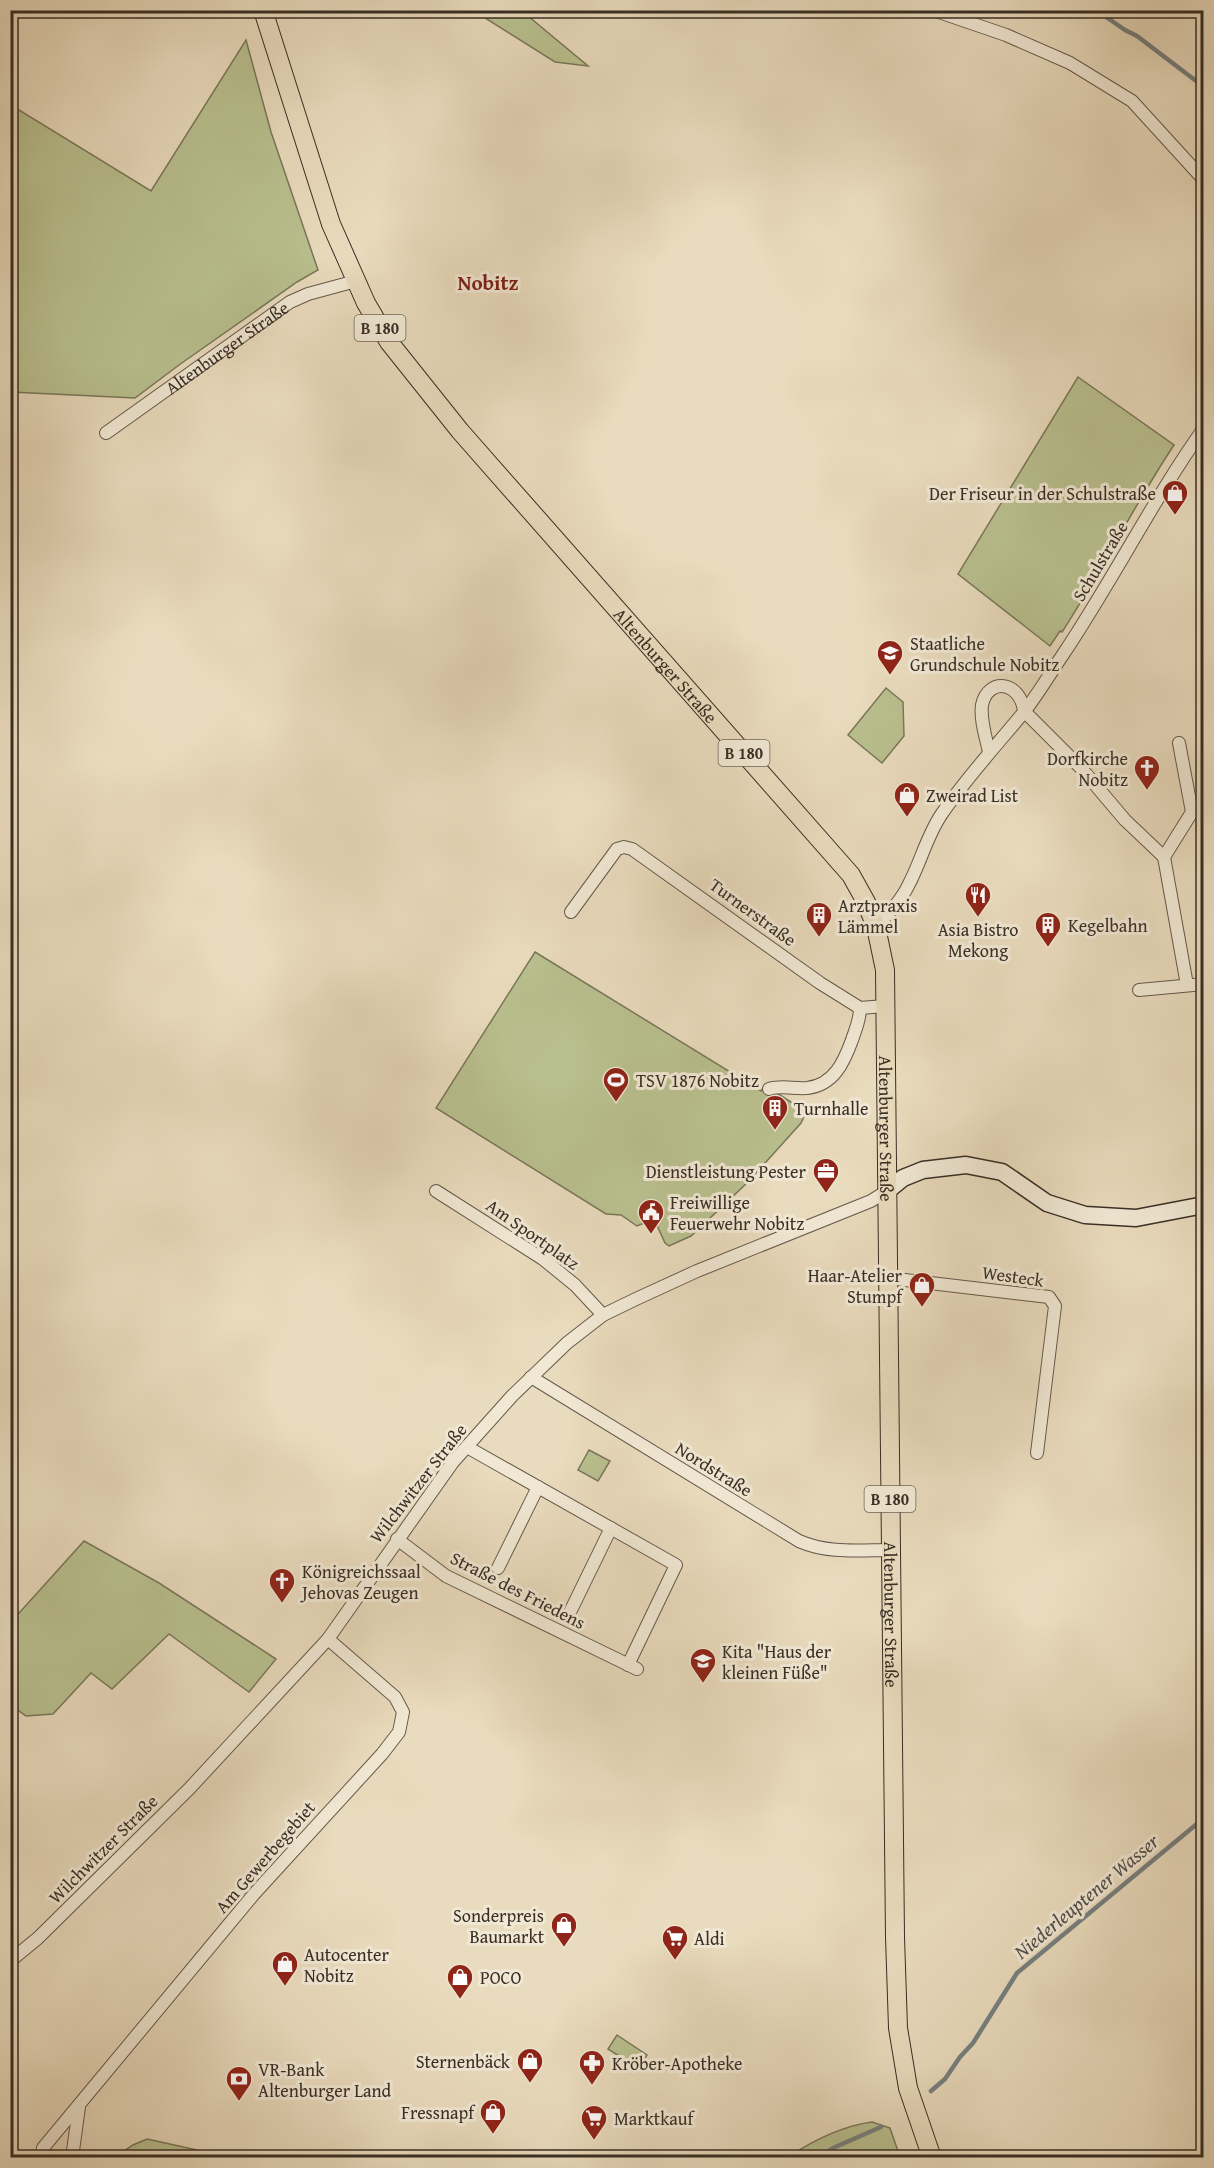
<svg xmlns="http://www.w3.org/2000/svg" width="1214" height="2168" viewBox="0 0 1214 2168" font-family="'Gentium Book Plus',serif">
  <rect width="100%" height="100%" fill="#e9dbbd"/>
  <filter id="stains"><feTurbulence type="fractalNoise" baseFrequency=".00333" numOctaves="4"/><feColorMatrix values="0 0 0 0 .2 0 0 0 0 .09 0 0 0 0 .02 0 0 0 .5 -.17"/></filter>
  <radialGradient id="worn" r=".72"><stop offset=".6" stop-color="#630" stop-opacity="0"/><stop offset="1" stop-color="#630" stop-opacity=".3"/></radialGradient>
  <g fill="#b9c08f" stroke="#79775a" stroke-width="1.5">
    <path d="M474,11H522L588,66L555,62Z"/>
    <path d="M246,40L271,132L318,270L297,282L179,365L135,398L11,392V105L151,191Z"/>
    <path d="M1078,377L1174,445C1134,505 1101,572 1062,632L1060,631L1050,646L958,574Z"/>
    <path d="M886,688L903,702L904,736L882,763L848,735Z"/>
    <path d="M535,952L761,1091L765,1085L806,1112L801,1123L748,1182L691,1236L669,1246L665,1243L654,1219L637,1226L621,1215L606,1214L436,1108Z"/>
    <path d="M589,1450L610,1461L598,1481L578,1470Z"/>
    <path d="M84,1541L159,1583L276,1659L249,1692L169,1634L112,1689L91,1673L53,1714L26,1716L11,1705V1622Z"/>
    <path d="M617,2035L647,2055L639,2069L608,2049Z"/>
    <path d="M872,2122L890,2128L900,2157H788C814,2140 841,2126 872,2122Z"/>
    <path d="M147,2139L197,2150L221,2157H115L133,2145Z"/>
  </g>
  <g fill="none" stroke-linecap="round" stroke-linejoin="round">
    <g stroke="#768180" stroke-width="4.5">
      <path d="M1096,10L1125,30L1137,36L1204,87"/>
      <path d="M931,2091L945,2079L960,2057L973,2043L1017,1973L1204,1818"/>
      <path d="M818,2158L833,2148L881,2127"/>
    </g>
    <g stroke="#65594b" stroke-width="14">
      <g id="street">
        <path d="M933,10L1006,35L1070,63L1132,101L1204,180"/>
        <path id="s1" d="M106,433L290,302L308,294L356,281"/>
        <path d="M1024,711L1081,768L1125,820L1164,857"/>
        <path d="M989,752C986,738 980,720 982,705C988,677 1020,681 1024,711"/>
        <path d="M1164,857L1187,985"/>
        <path d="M1164,857L1192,812L1179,743"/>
        <path d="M571,912L617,849L624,847L632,849L820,983L860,1008L885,1006"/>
        <path d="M876,927C888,914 901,901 909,884C921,861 927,836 941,815C966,778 996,746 1024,712C1038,694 1050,674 1062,656C1112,582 1152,501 1204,428"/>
        <path d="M1139,990L1204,984"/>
        <path d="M769,1089C782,1085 794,1089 807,1088C834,1085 844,1062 852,1040C856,1028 860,1020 860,1008"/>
        <path d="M436,1191L543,1259L575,1285L603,1315"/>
        <path d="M888,1278L1049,1297L1055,1306L1037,1453"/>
        <path d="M531,1377L799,1541C828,1554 860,1550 891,1550"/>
        <path d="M467,1447L676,1565L628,1665"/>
        <path d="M397,1539L446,1576L637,1669"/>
        <path d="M498,1568L538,1487"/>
        <path d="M571,1610L611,1528"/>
        <path d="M10,1961L38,1938L189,1789L328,1639L453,1462L512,1396L567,1343L603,1315L636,1299L697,1271L871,1201L887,1191"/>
        <path d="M41,2158L43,2148L254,1894L382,1754L399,1732L403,1712L395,1697L328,1639"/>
        <path d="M72,2158L79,2107"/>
      </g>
    </g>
    <g stroke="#392e25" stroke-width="19">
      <path id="secondary" d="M887,1191L903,1178L923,1170L966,1165L1002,1172L1047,1203L1085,1215L1136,1218L1204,1205"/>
    </g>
    <g stroke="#392e25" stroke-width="20">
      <g id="primary">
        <path id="s2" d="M263,10L331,224L366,303L389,342L460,431L851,875L866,902L876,927L885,970L895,1937L898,2028L908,2088L932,2158"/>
      </g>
    </g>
    <use href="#street" stroke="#f1e8d4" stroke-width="12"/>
    <use href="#secondary" stroke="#f1e8d4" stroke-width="16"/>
    <use href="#primary" stroke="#e9dbbd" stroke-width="18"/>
  </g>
  <defs>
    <g id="shop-pin" transform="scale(1.35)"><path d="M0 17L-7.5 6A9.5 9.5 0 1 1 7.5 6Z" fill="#8f2418" stroke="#f1e8d4"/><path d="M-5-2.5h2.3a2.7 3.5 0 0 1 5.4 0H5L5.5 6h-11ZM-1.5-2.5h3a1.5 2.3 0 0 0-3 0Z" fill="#fff"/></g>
    <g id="school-pin" transform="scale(1.35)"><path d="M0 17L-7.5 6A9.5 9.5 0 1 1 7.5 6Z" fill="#8f2418" stroke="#f1e8d4"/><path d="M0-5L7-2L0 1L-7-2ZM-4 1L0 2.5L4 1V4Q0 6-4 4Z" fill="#fff"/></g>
    <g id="church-pin" transform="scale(1.35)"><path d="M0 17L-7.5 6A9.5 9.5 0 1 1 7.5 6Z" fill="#8f2418" stroke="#f1e8d4"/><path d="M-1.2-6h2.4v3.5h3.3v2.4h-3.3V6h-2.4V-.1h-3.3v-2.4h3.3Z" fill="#fff"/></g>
    <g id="restaurant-pin" transform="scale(1.35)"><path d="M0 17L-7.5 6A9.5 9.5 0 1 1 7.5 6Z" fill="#8f2418" stroke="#f1e8d4"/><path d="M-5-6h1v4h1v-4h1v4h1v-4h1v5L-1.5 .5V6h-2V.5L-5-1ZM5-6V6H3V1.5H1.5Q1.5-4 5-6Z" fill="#fff"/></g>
    <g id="building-pin" transform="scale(1.35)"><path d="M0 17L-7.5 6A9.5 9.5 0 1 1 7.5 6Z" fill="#8f2418" stroke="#f1e8d4"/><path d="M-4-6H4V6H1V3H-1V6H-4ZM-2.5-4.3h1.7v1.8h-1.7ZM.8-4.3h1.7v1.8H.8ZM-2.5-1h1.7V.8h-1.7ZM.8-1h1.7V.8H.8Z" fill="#fff"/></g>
    <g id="stadium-pin" transform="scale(1.35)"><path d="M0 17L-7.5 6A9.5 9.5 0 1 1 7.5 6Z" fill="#8f2418" stroke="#f1e8d4"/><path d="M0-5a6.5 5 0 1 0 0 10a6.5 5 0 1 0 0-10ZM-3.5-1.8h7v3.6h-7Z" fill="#fff"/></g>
    <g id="office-pin" transform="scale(1.35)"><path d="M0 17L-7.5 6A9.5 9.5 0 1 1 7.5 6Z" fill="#8f2418" stroke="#f1e8d4"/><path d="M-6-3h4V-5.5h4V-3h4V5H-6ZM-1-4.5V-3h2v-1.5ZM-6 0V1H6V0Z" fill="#fff"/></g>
    <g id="civic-pin" transform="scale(1.35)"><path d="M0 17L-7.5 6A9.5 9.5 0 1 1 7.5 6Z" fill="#8f2418" stroke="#f1e8d4"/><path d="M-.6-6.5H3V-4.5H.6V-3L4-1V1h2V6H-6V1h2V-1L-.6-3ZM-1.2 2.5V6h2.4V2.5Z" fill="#fff"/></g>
    <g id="supermarket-pin" transform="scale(1.35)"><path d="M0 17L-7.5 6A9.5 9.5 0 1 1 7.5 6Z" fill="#8f2418" stroke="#f1e8d4"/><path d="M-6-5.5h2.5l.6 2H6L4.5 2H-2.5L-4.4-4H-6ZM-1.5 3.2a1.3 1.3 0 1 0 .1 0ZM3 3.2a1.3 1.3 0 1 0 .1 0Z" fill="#fff"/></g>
    <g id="pharmacy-pin" transform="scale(1.35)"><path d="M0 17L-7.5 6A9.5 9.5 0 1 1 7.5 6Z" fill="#8f2418" stroke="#f1e8d4"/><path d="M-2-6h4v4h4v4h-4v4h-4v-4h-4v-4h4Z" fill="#fff"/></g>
    <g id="bank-pin" transform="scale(1.35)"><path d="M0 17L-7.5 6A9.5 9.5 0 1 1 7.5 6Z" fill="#8f2418" stroke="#f1e8d4"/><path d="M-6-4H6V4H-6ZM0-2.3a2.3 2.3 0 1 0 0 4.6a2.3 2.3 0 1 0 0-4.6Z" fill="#fff"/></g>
  </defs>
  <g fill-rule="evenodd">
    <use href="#shop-pin" x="1175" y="493"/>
    <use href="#school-pin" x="890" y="653"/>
    <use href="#church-pin" x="1147" y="768"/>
    <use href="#shop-pin" x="907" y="795"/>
    <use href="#restaurant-pin" x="978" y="895"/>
    <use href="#building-pin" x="819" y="915"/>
    <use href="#building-pin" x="1048" y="925"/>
    <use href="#stadium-pin" x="616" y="1080"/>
    <use href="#building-pin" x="775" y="1108"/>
    <use href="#office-pin" x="826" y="1171"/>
    <use href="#civic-pin" x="651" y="1212"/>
    <use href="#shop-pin" x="922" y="1285"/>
    <use href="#church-pin" x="282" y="1581"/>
    <use href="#school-pin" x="703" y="1661"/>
    <use href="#shop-pin" x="564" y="1925"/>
    <use href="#supermarket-pin" x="675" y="1938"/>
    <use href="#shop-pin" x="285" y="1964"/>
    <use href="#shop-pin" x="460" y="1977"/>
    <use href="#shop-pin" x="530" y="2061"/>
    <use href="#pharmacy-pin" x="592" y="2063"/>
    <use href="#bank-pin" x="239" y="2079"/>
    <use href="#shop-pin" x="493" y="2112"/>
    <use href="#supermarket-pin" x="594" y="2118"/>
  </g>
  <g text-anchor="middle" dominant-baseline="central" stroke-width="6" stroke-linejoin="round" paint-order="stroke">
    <g fill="#f1e8d4" stroke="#70665a" stroke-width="1.5">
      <rect x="354.5" y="315" width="51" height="26" rx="4.5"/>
      <rect x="718.5" y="740" width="51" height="26" rx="4.5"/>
      <rect x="864.5" y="1486" width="51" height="26" rx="4.5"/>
    </g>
    <g font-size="16" font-weight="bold" fill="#392e25">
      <text x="380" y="328">B 180</text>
      <text x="744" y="753">B 180</text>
      <text x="890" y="1499">B 180</text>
    </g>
    <g font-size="18" fill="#392e25" stroke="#f1e8d4">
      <text stroke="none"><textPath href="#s1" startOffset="148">Altenburger Straße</textPath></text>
      <text transform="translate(1100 561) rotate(-59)">Schulstraße</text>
      <text stroke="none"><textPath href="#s2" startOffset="782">Altenburger Straße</textPath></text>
      <text transform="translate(753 912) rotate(36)">Turnerstraße</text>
      <text stroke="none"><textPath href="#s2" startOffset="1322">Altenburger Straße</textPath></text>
      <text transform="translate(533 1234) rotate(35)">Am Sportplatz</text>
      <text transform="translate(1013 1276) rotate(8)">Westeck</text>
      <text transform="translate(714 1469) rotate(32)">Nordstraße</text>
      <text transform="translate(418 1483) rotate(-52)">Wilchwitzer Straße</text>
      <text transform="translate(518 1590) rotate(27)">Straße des Friedens</text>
      <text stroke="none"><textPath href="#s2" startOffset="1808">Altenburger Straße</textPath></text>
      <text transform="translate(103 1849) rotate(-45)">Wilchwitzer Straße</text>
      <text transform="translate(265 1857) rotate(-49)">Am Gewerbegebiet</text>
    </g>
    <g font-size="18" fill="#392e25" stroke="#f1e8d4" text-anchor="start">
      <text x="1156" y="493" text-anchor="end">Der Friseur in der Schulstraße</text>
      <text x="910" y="643">Staatliche<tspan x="910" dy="21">Grundschule Nobitz</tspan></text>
      <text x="1128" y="758" text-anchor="end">Dorfkirche<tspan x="1128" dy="21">Nobitz</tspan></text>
      <text x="926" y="795">Zweirad List</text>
      <text x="838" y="905">Arztpraxis<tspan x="838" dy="21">Lämmel</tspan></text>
      <text x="1068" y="925">Kegelbahn</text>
      <text x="978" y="929" text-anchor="middle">Asia Bistro<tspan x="978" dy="21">Mekong</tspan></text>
      <text x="636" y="1080">TSV 1876 Nobitz</text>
      <text x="794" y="1108">Turnhalle</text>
      <text x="806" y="1171" text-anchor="end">Dienstleistung Pester</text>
      <text x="670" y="1202">Freiwillige<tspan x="670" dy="21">Feuerwehr Nobitz</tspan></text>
      <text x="902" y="1275" text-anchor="end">Haar-Atelier<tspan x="902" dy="21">Stumpf</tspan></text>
      <text x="302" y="1571">Königreichssaal<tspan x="302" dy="21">Jehovas Zeugen</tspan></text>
      <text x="722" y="1651">Kita "Haus der<tspan x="722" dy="21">kleinen Füße"</tspan></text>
      <text x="544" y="1915" text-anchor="end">Sonderpreis<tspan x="544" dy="21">Baumarkt</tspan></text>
      <text x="694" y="1938">Aldi</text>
      <text x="304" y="1954">Autocenter<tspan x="304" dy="21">Nobitz</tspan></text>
      <text x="480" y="1977">POCO</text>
      <text x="510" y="2061" text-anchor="end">Sternenbäck</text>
      <text x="612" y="2063">Kröber-Apotheke</text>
      <text x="258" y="2069">VR-Bank<tspan x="258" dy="21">Altenburger Land</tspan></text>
      <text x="474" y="2112" text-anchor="end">Fressnapf</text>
      <text x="614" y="2118">Marktkauf</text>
    </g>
    <g font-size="20" font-style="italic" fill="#52504b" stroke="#f1e8d4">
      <text transform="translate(1086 1896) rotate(-40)">Niederleuptener Wasser</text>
    </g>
    <g font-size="21" font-weight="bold" fill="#7a1f14" stroke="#f1e8d4">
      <text x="488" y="282">Nobitz</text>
    </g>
  </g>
  <rect width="1214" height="2168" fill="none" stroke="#e9dbbd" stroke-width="36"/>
  <rect x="12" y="12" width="1190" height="2144" fill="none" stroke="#392e25" stroke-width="3"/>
  <rect x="18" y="18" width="1178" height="2132" fill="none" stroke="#392e25" stroke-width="1.5"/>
  <rect width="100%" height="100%" filter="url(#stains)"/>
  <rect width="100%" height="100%" fill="url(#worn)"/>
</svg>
